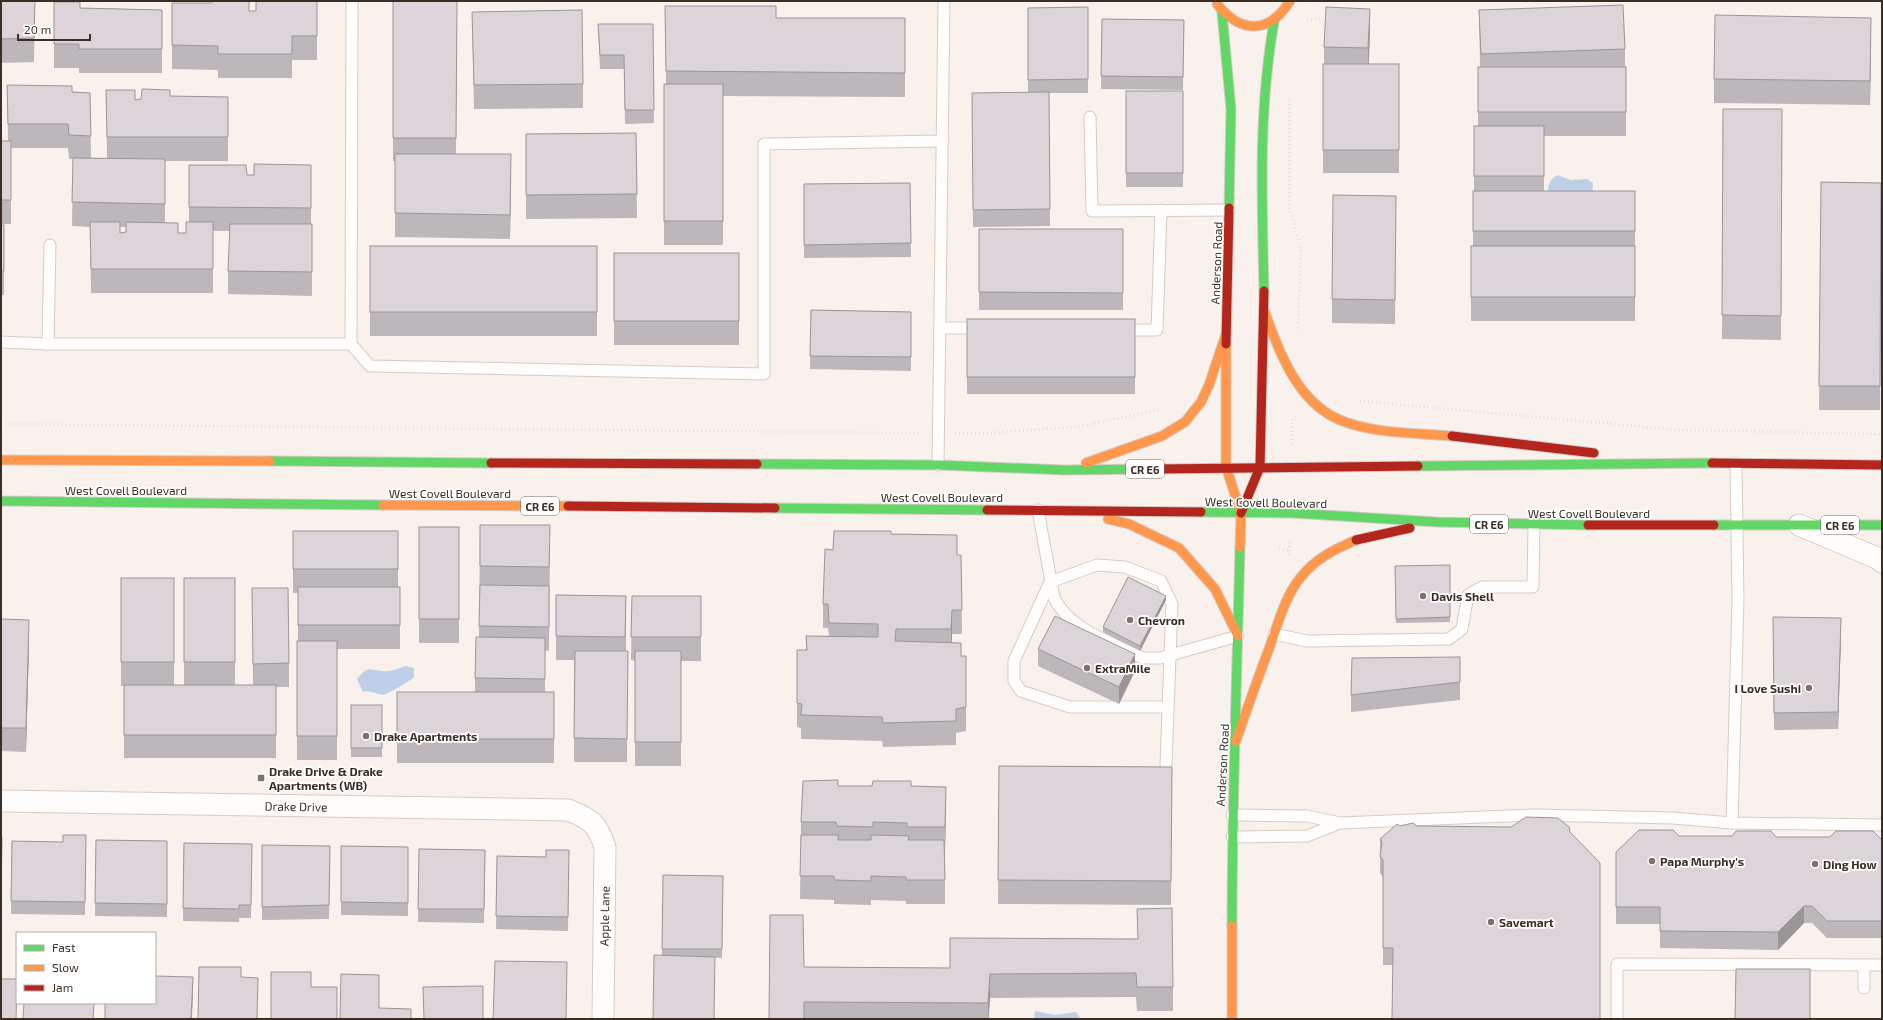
<svg xmlns="http://www.w3.org/2000/svg" width="1883" height="1020" viewBox="0 0 1883 1020" font-family="'Exo 2',sans-serif">
  <rect width="100%" height="100%" fill="#f9f2ec"/>
  <g fill="#bdd0e8">
    <path d="M1558,175L1570,180L1587,179L1593,183L1592,200L1548,193C1548,184 1550,179 1558,175Z"/>
    <path d="M405,666L414,668V677C411,681 389,693 383,695L367,691L363,692L357,679C368,666 367,669 382,671C390,672 398,669 405,666Z"/>
    <path d="M1035,1011L1055,1015L1076,1012L1081,1019H1034Z"/>
  </g>
  <g fill="none" stroke-linecap="round" stroke-linejoin="round">
    <g stroke="#d5ccc4" stroke-width="13">
      <g id="lane">
        <path d="M1090,117L1092,211L1229,210"/>
        <path d="M941,328H982"/>
        <path d="M1119,330H1157L1161,210"/>
        <path d="M1,342L48,344H351L370,366L764,374V144L943,141"/>
        <path d="M48,344L50,245"/>
        <path d="M351,344L352,1"/>
        <path d="M938,465L944,1"/>
        <path d="M1038,510L1054,598C1070,630 1111,642 1143,658H1160L1238,636"/>
        <path d="M1274,634L1307,641L1449,639L1462,629L1468,595L1482,587H1533L1534,525"/>
        <path d="M1166,764L1172,604L1161,581L1125,567L1097,565L1050,582L1014,661V681L1021,691L1070,707H1168"/>
        <path d="M1232,815L1307,816L1340,823L1535,815L1673,818L1732,823L1882,825"/>
        <path d="M1732,823L1738,600L1736,464"/>
        <path d="M1232,837L1307,836L1340,823"/>
        <path d="M1864,965V988"/>
        <path d="M1617,1019V964L1882,965"/>
      </g>
    </g>
    <g stroke="#d5ccc4" stroke-width="23">
      <g id="street">
        <path d="M1799,525L1877,558L1882,562"/>
        <path d="M1,801L568,810C591,819 597,823 605,847L603,1019"/>
      </g>
    </g>
    <g stroke="#d5ccc4" stroke-width="11">
      <g id="fast">
        <path d="M1222,13L1231,109L1229,208"/>
        <path d="M1264,291C1262,200 1258,113 1274,22"/>
        <path d="M270,461L491,463"/>
        <path d="M757,464L938,465L1064,470L1156,469"/>
        <path d="M1418,466L1712,463"/>
        <path d="M1,501L383,505"/>
        <path d="M775,508L987,510"/>
        <path d="M1201,512L1292,513L1437,522L1588,525"/>
        <path d="M1714,525H1882"/>
        <path d="M1232,926C1232,800 1237,674 1240,547"/>
      </g>
    </g>
    <g stroke="#d5ccc4" stroke-width="11">
      <g id="slow">
        <path d="M1217,4C1241,34 1269,34 1290,1"/>
        <path d="M1264,310C1280,354 1299,408 1348,423C1381,434 1418,433 1452,436"/>
        <path d="M1226,344V467L1241,513L1240,547"/>
        <path d="M1,460L270,461"/>
        <path d="M1086,463L1162,436L1185,422L1201,402L1209,385L1226,334"/>
        <path d="M383,505L568,506"/>
        <path d="M1108,519L1129,524L1179,548L1215,589L1238,636"/>
        <path d="M1236,741C1247,709 1258,678 1270,646C1278,624 1285,596 1301,577C1315,559 1335,549 1356,540"/>
        <path d="M1232,926V1019"/>
      </g>
    </g>
    <g stroke="#d5ccc4" stroke-width="11">
      <g id="jam">
        <path d="M1226,344L1229,208"/>
        <path d="M1452,436L1594,453"/>
        <path d="M491,463L757,464"/>
        <path d="M1712,463L1882,465"/>
        <path d="M1156,469L1418,466"/>
        <path d="M568,506L775,508"/>
        <path d="M987,510L1201,512"/>
        <path d="M1241,513L1260,467L1264,291"/>
        <path d="M1588,525H1714"/>
        <path d="M1356,540L1410,528"/>
      </g>
    </g>
    <g stroke="#e1dedd" stroke-width="2.5" stroke-dasharray="1 3" stroke-linecap="butt">
      <path d="M1307,20L1328,18"/>
      <path d="M1289,100V207L1298,238L1301,253L1298,331"/>
      <path d="M1360,401L1681,430L1882,434"/>
      <path d="M1,424L920,433"/>
      <path d="M955,433H988L1077,427L1158,410"/>
      <path d="M1292,444V420L1296,417"/>
      <path d="M1279,549L1288,550"/>
      <path d="M1289,555L1290,540"/>
    </g>
    <use href="#lane" stroke="#fefdfc" stroke-width="11"/>
    <use href="#street" stroke="#fefdfc" stroke-width="21"/>
    <use href="#fast" stroke="#63d668" stroke-width="9"/>
    <use href="#slow" stroke="#ff974d" stroke-width="9"/>
    <use href="#jam" stroke="#b3261e" stroke-width="9"/>
  </g>
  <g fill="#bcb7bb" fill-rule="evenodd">
    <path d="M1,1H35L34,62L1,63Z"/>
    <path d="M317,1V60H292V78H218V70L172,69V3L249,11H256Z"/>
    <path d="M393,1H457L456,154L511,178L510,239L395,237V161H393Z"/>
    <path d="M54,2L80,8L162,10V73H79V68H54Z"/>
    <path d="M665,6L776,18H905V97L723,96V245H664V84H666Z"/>
    <path d="M1088,7V93H1049L1050,226L973,227L972,93L1028,92V8Z"/>
    <path d="M1479,10L1625,49V67H1626V136H1544V191H1635V321H1471V246H1473V191H1474V126H1478V67H1480Z"/>
    <path d="M472,12L583,84V108L474,109Z"/>
    <path d="M1102,19L1184,20L1183,90L1101,89Z"/>
    <path d="M598,24H653L654,123L625,124L624,69H600Z"/>
    <path d="M1370,32L1369,64H1399V173H1323V64H1324V47Z"/>
    <path d="M1871,42L1870,105L1714,103V79Z"/>
    <path d="M7,85L72,92L90,93L91,158H107L106,90L135,100L170,96L228,97V161H165V223L178,233H186L189,222V165L247,175H254L311,165V224H312V296L228,294V271L230,231H213V293H91L90,227L72,226L73,159H69L68,148H11V224H1V141H8ZM120,227H126V232L120,233Z"/>
    <rect x="1126" y="91" width="57" height="96"/>
    <path d="M1723,109H1782L1781,340L1722,339Z"/>
    <path d="M636,133L637,218L526,219V134Z"/>
    <path d="M1821,182L1881,183L1880,410H1819Z"/>
    <path d="M910,183L911,257L804,258V184Z"/>
    <path d="M1396,220L1395,324L1332,323V299Z"/>
    <rect x="1" y="225" width="3" height="70"/>
    <rect x="979" y="229" width="144" height="81"/>
    <rect x="370" y="246" width="227" height="90"/>
    <rect x="614" y="253" width="125" height="92"/>
    <path d="M811,310L911,312V371L810,369Z"/>
    <rect x="967" y="319" width="168" height="75"/>
    <path d="M480,525L550,549L549,651L545,650V692H554V763H397V692H475V678L479,637Z"/>
    <rect x="419" y="527" width="40" height="116"/>
    <path d="M293,531H398V587H400V649H337V760H297V641H298V593H293Z"/>
    <path d="M891,534L957,555H961L962,634H952V642L961,656H966V731L956,733V745L883,747L882,741L801,739V728L797,727V650H806V636H829L828,628H823V604L833,550Z"/>
    <path d="M1450,565V622L1396,623L1395,566Z"/>
    <path d="M121,578H174V685H184V578H235V685H253L252,588L289,663V687H276V758H124V686H121Z"/>
    <path d="M556,595L626,596V651H628L627,762H574V660H556Z"/>
    <path d="M632,596H701V661H681V766H635V661L631,660Z"/>
    <path d="M1166,600L1140,651L1103,632V627Z"/>
    <path d="M1773,617L1841,635L1838,729L1774,730Z"/>
    <path d="M1,619L29,644L26,752L1,751Z"/>
    <path d="M1038,649L1135,671L1119,704L1038,666Z"/>
    <path d="M1460,657V700L1351,712V695Z"/>
    <rect x="351" y="705" width="31" height="52"/>
    <path d="M999,766L1172,767L1171,905L998,904Z"/>
    <path d="M838,786H911L946,811L945,851V904H906V901L871,900V905L834,904V900L800,899L801,822Z"/>
    <path d="M1397,824L1393,965H1383V877L1380,873V839Z"/>
    <path d="M1679,836L1882,840L1881,938H1827L1812,923H1804L1778,950L1660,948V924H1616V852Z"/>
    <path d="M96,840L167,841V917L95,916Z"/>
    <path d="M12,841L86,848L85,915L11,914Z"/>
    <path d="M184,843L252,844L251,918H239V922L183,921Z"/>
    <path d="M262,845L330,859L329,919L262,920Z"/>
    <path d="M341,846L408,847V916L341,915Z"/>
    <path d="M419,849L485,850L484,923L418,922Z"/>
    <path d="M569,850L568,931L496,929L497,856L546,857Z"/>
    <path d="M663,875L723,876L722,958L662,955Z"/>
    <path d="M1137,909L1173,987V1011H1137L1136,997L990,998L989,1019H769L804,967L950,968L1138,939Z"/>
  </g>
  <g fill="#999599">
    <path d="M1370,9V32L1368,72V48Z"/>
    <path d="M1871,18V42L1870,105V81Z"/>
    <path d="M511,154V178L510,239V215Z"/>
    <path d="M1166,596V600L1140,651V646Z"/>
    <path d="M952,610V634L951,653V629Z"/>
    <path d="M1841,618V635L1838,729V712Z"/>
    <path d="M29,620V644L26,752V728Z"/>
    <path d="M1135,654V671L1119,704V687Z"/>
    <path d="M946,787V811L945,851V827Z"/>
    <path d="M1804,906V923L1778,950V932Z"/>
    <path d="M1882,920V937L1881,938V921Z"/>
    <path d="M990,974V998L988,1019V1003Z"/>
    <path d="M193,977V990L192,1019H191Z"/>
  </g>
  <g fill="#dbd5da" stroke="#999599">
    <path d="M1,1H35L34,38L1,39Z"/>
    <path d="M213,1H249V11H256V1H317V36H292V54H218V46L172,45V3H212Z"/>
    <path d="M393,1H457L456,138H393Z"/>
    <path d="M54,2H80V8L162,10V49H79V44H54Z"/>
    <path d="M1623,5L1625,49L1481,54L1479,10Z"/>
    <path d="M665,6H776V18H905V73L666,71Z"/>
    <path d="M1088,7V79L1028,80V8Z"/>
    <path d="M1326,7L1370,9L1368,48L1324,47Z"/>
    <path d="M582,10L583,84L474,85L472,12Z"/>
    <path d="M1715,15L1871,18L1870,81L1714,79Z"/>
    <path d="M1102,19L1184,20L1183,77L1101,76Z"/>
    <path d="M598,24H653L654,110H625L624,55H600Z"/>
    <rect x="1323" y="64" width="76" height="86"/>
    <rect x="1478" y="67" width="148" height="45"/>
    <rect x="664" y="84" width="59" height="137"/>
    <path d="M7,85L72,86V92L90,93L91,136L69,135L68,124H8Z"/>
    <path d="M142,89L170,90V96L228,97V137H107L106,90H135V100L141,99Z"/>
    <rect x="1126" y="91" width="57" height="82"/>
    <path d="M1049,92L1050,209L973,210L972,93Z"/>
    <path d="M1723,109H1782L1781,316L1722,315Z"/>
    <rect x="1474" y="126" width="70" height="50"/>
    <path d="M636,133L637,194L526,195V134Z"/>
    <rect x="1" y="141" width="10" height="59"/>
    <path d="M395,154H511L510,215L395,213Z"/>
    <path d="M73,158L165,159V204L72,202Z"/>
    <path d="M254,164L311,165V208L189,207V165H246L247,175H254Z"/>
    <path d="M1821,182L1881,183L1880,386H1819Z"/>
    <path d="M910,183L911,243L804,245V184Z"/>
    <rect x="1473" y="191" width="162" height="40"/>
    <path d="M1333,195L1396,196L1395,300L1332,299Z"/>
    <path d="M90,222H120V233L126,232V222L178,223V233H186V222H213V269H91Z"/>
    <path d="M230,224H312V272L228,271Z"/>
    <rect x="1" y="225" width="3" height="46"/>
    <path d="M979,229H1123V293L979,292Z"/>
    <rect x="370" y="246" width="227" height="66"/>
    <rect x="1471" y="246" width="164" height="51"/>
    <rect x="614" y="253" width="125" height="68"/>
    <path d="M811,310L911,312V357L810,356Z"/>
    <rect x="967" y="319" width="168" height="58"/>
    <path d="M480,525H550L549,567L480,566Z"/>
    <rect x="419" y="527" width="40" height="92"/>
    <rect x="293" y="531" width="105" height="38"/>
    <path d="M834,531H891V534L957,535V555H961L962,610H952L951,629H896L895,641L961,643V656H966V707L956,709V721L883,723L882,717L801,715L802,704L797,703V650H807L806,636L878,637V624L829,623L828,604H823L825,549L833,550Z"/>
    <path d="M1450,565V617L1396,619L1395,566Z"/>
    <path d="M1128,577L1166,596L1140,646L1103,627Z"/>
    <rect x="121" y="578" width="53" height="84"/>
    <rect x="184" y="578" width="51" height="84"/>
    <path d="M480,585L549,586V627L479,626Z"/>
    <rect x="298" y="587" width="102" height="38"/>
    <path d="M252,588H288L289,663L253,664Z"/>
    <path d="M556,595L626,596L625,637L556,636Z"/>
    <path d="M632,596H701V637H631Z"/>
    <path d="M1055,616L1135,654L1119,687L1038,649Z"/>
    <path d="M1773,617L1841,618L1838,712L1774,713Z"/>
    <path d="M1,619L29,620L26,728H1Z"/>
    <path d="M476,637L545,638V679L475,678Z"/>
    <rect x="297" y="641" width="40" height="95"/>
    <path d="M575,651H628L627,739L574,738Z"/>
    <rect x="635" y="651" width="46" height="91"/>
    <path d="M1460,657V682L1351,695L1352,658Z"/>
    <rect x="124" y="685" width="152" height="50"/>
    <rect x="397" y="692" width="157" height="47"/>
    <rect x="351" y="705" width="31" height="43"/>
    <path d="M999,766L1172,767L1171,881L998,880Z"/>
    <path d="M838,780V786H872L873,781H911V786L946,787L945,827H907V823L873,822V827L837,826L836,822H801L803,781Z"/>
    <path d="M1526,817L1558,818L1569,827L1570,832L1600,863V1019H1392L1393,948H1383V860L1380,856L1382,842L1380,839L1397,824L1400,826L1413,823L1417,826L1511,827Z"/>
    <path d="M1639,830H1673L1679,836H1732L1736,831H1771L1776,837H1830L1836,831H1873L1882,840V920L1881,921H1827L1812,906H1804L1778,932L1660,931V907H1616V852Z"/>
    <path d="M63,835H86L85,902L11,901L12,841L63,842Z"/>
    <path d="M801,835H838V840H871V835L909,836L908,840H944L945,880H906V877L871,876V881L834,880V876H800Z"/>
    <path d="M1,837H2L1,901Z"/>
    <path d="M96,840L167,841V904L95,903Z"/>
    <path d="M184,843L252,844L251,905H239V909L183,908Z"/>
    <path d="M262,845L330,846L329,905L262,907Z"/>
    <path d="M341,846L408,847V903L341,902Z"/>
    <path d="M419,849L485,850L484,909H418Z"/>
    <path d="M546,850H569L568,917L496,916L497,856L546,857Z"/>
    <path d="M663,875L723,876L722,949H662Z"/>
    <path d="M1172,908L1173,987H1137L1136,973L990,974L988,1003L804,1002V1019H769L770,915H803L804,967L950,968V938L1138,939L1137,909Z"/>
    <path d="M654,955L715,957L714,1019H653Z"/>
    <path d="M495,961L567,962L566,1019H493Z"/>
    <path d="M199,967H241V977L258,978L257,1019H198Z"/>
    <path d="M1736,969H1810V1019H1735Z"/>
    <path d="M271,972H311V987H337V1019H271Z"/>
    <path d="M341,974L379,975V1008L411,1009V1019H340Z"/>
    <path d="M155,976L193,977L191,1019H105V1003H155Z"/>
    <path d="M1,979H17L16,1019H1Z"/>
    <path d="M483,986V1019H424L423,987Z"/>
    <path d="M24,1003H94L93,1019H23Z"/>
  </g>
  <g fill="#7e736b" stroke="#fff" stroke-width="1.5">
    <circle cx="1423" cy="596" r="4"/>
    <circle cx="1130" cy="620" r="4"/>
    <circle cx="1087" cy="668" r="4"/>
    <circle cx="1809" cy="688" r="4"/>
    <circle cx="366" cy="736" r="4"/>
    <rect x="257" y="774" width="8" height="8" rx="2"/>
    <circle cx="1652" cy="861" r="4"/>
    <circle cx="1815" cy="864" r="4"/>
    <circle cx="1491" cy="922" r="4"/>
  </g>
  <g text-anchor="middle" dominant-baseline="central" stroke-width="3.5" stroke-linejoin="round" paint-order="stroke">
    <g fill="#fff" stroke="#766d66" stroke-width="1">
      <rect x="1126" y="460" width="38" height="18" rx="3"/>
      <rect x="521" y="497" width="38" height="18" rx="3"/>
      <rect x="1470" y="515" width="38" height="18" rx="3"/>
      <rect x="1821" y="516" width="38" height="18" rx="3"/>
    </g>
    <g font-size="11" font-weight="bold" fill="#3b2f25">
      <text x="1145" y="469">CR E6</text>
      <text x="540" y="506">CR E6</text>
      <text x="1489" y="524">CR E6</text>
      <text x="1840" y="525">CR E6</text>
    </g>
    <g font-size="12" fill="#3b2f25" stroke="#fff">
      <text transform="translate(1216 263) rotate(-88)">Anderson Road</text>
      <text x="126" y="490">West Covell Boulevard</text>
      <text x="450" y="493">West Covell Boulevard</text>
      <text x="942" y="497">West Covell Boulevard</text>
      <text transform="translate(1266 502) rotate(1)">West Covell Boulevard</text>
      <text x="1589" y="513">West Covell Boulevard</text>
      <text transform="translate(1222 765) rotate(-87)">Anderson Road</text>
      <text transform="translate(296 806) rotate(1)">Drake Drive</text>
      <text transform="translate(604 916) rotate(-89)">Apple Lane</text>
    </g>
    <g font-size="12" font-weight="bold" fill="#3b2f25" stroke="#fff" text-anchor="start">
      <text x="1431" y="596">Davis Shell</text>
      <text x="1138" y="620">Chevron</text>
      <text x="1095" y="668">ExtraMile</text>
      <text x="1801" y="688" text-anchor="end">I Love Sushi</text>
      <text x="374" y="736">Drake Apartments</text>
      <text x="269" y="771">Drake Drive &amp; Drake<tspan x="269" dy="14">Apartments (WB)</tspan></text>
      <text x="1660" y="861">Papa Murphy's</text>
      <text x="1823" y="864">Ding How</text>
      <text x="1499" y="922">Savemart</text>
    </g>
  </g>
  <rect width="1883" height="1020" fill="none" stroke="#3b2f25" stroke-width="4"/>
  <rect x="16" y="932" width="140" height="72" fill="#ffffff" stroke="#b1aca8"/>
  <rect x="24" y="945" width="20" height="6" fill="#63d668" stroke="#b1aca8"/>
  <text x="52" y="952" font-size="12" fill="#3b2f25">Fast</text>
  <rect x="24" y="965" width="20" height="6" fill="#ff974d" stroke="#b1aca8"/>
  <text x="52" y="972" font-size="12" fill="#3b2f25">Slow</text>
  <rect x="24" y="985" width="20" height="6" fill="#b3261e" stroke="#b1aca8"/>
  <text x="52" y="992" font-size="12" fill="#3b2f25">Jam</text>
  <path d="M18 34v6h72v-6" fill="none" stroke="#3b2f25" stroke-width="2"/>
  <text x="24" y="34" font-size="12" fill="#3b2f25" stroke="#ffffff" stroke-width="3" paint-order="stroke">20 m</text>
</svg>
